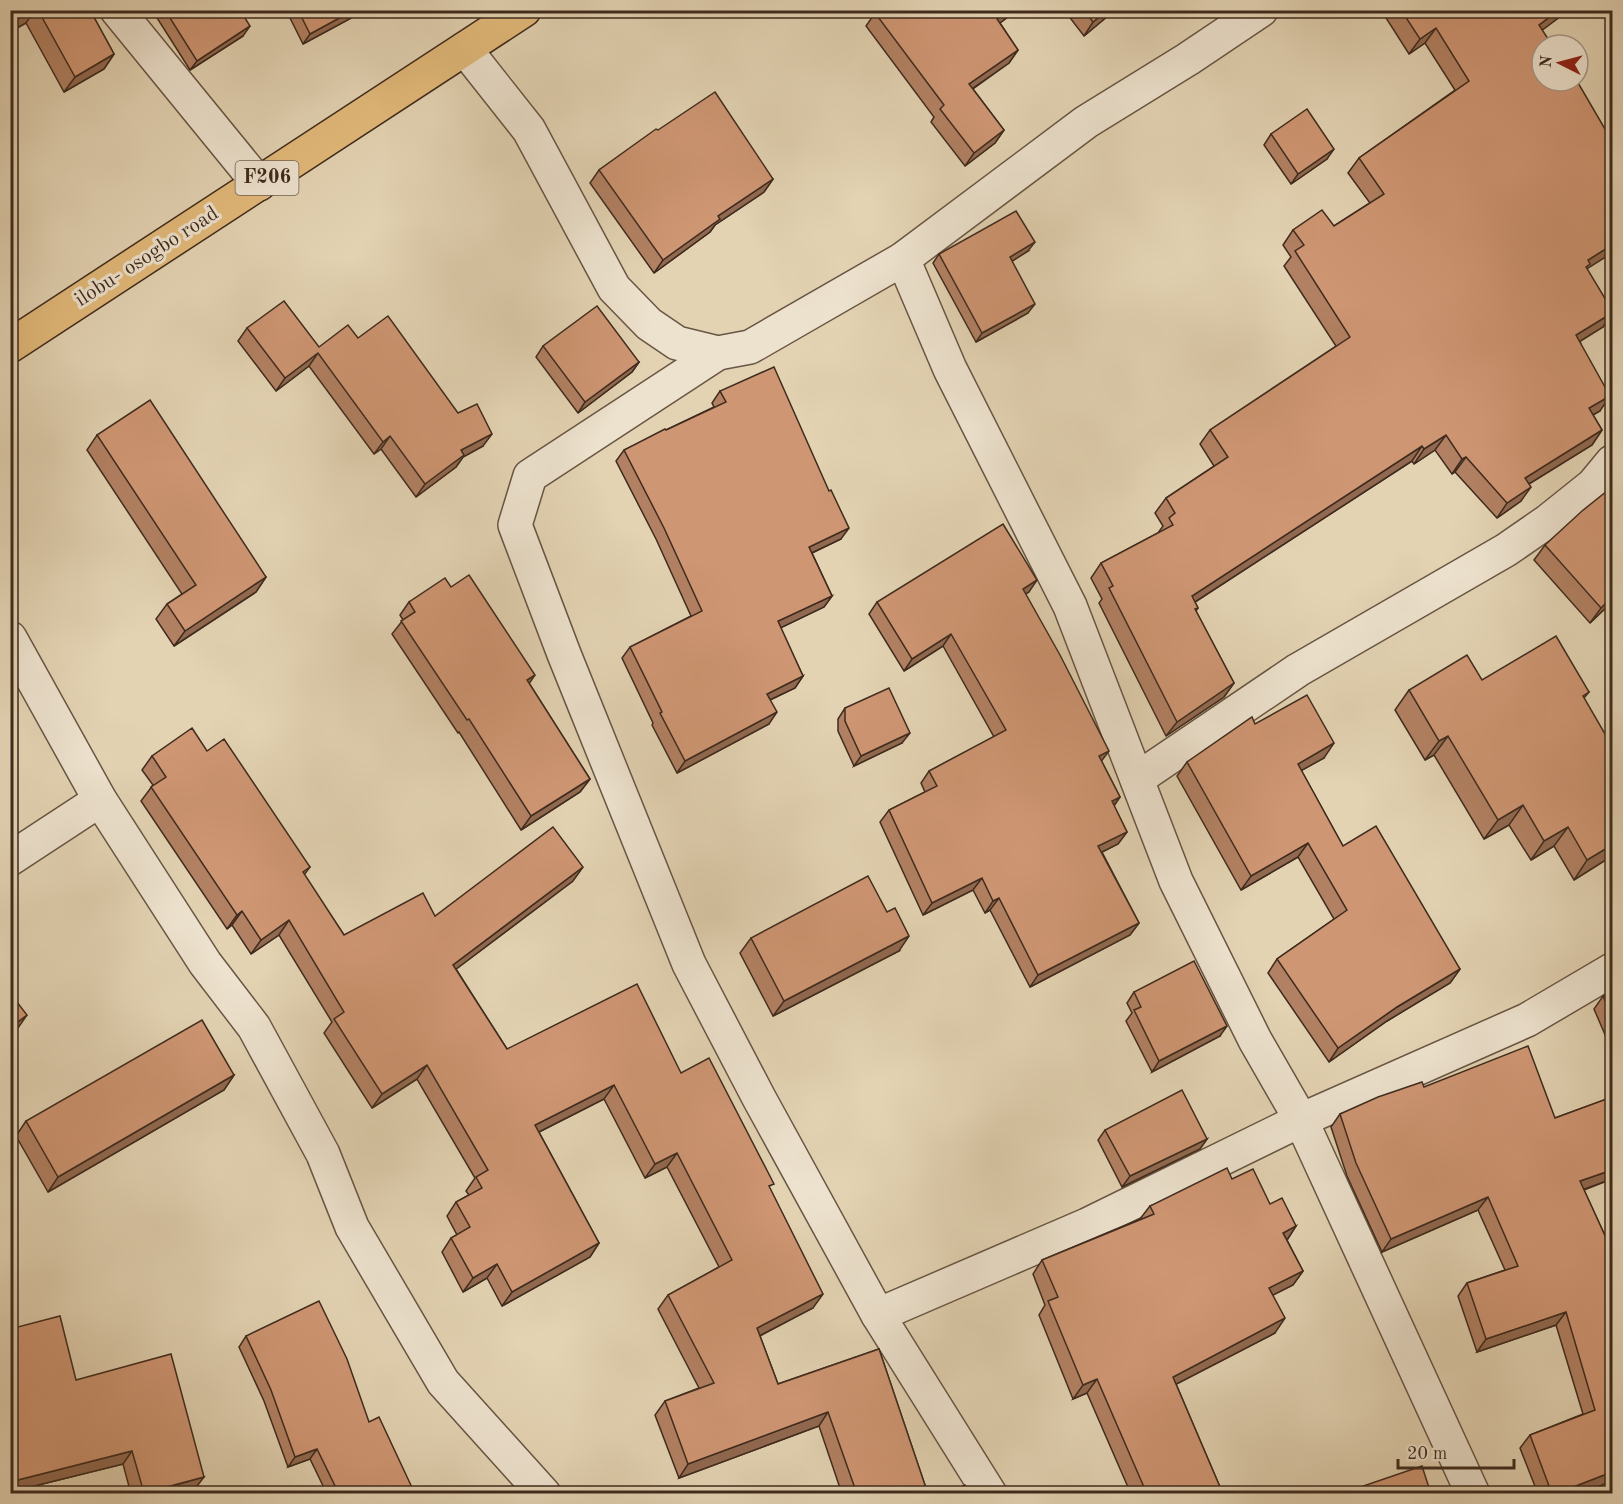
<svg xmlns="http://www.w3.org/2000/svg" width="1623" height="1504" viewBox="0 0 1623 1504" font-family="'Old Standard TT',serif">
  <rect width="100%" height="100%" fill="#e3d3b3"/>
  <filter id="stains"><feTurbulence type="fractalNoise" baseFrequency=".00333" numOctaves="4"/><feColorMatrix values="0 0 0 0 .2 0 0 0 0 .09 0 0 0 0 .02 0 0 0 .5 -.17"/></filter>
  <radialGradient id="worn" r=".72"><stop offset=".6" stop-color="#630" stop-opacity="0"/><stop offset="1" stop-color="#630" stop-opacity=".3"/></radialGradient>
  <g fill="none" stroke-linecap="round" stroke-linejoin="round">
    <g stroke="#685543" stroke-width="36">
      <g id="street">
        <path d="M117,10L259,184"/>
        <path d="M465,49L529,130L614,288L649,324L677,343L718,353L750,347L903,259L1086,122L1188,59L1261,10"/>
        <path d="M903,259L950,369L1070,606L1176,881L1255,1040L1301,1120L1473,1494"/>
        <path d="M718,353L530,476L515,525L564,654L689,964L759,1098L878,1315L990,1494"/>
        <path d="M10,638L100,800L205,963L254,1027L323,1154L352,1227L443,1382L544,1494"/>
        <path d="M1137,779L1298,670L1506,550L1548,521L1593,485L1612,462"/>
        <path d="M10,859L100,800"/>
        <path d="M878,1315L1087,1225L1301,1120L1527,1020L1612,970"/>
      </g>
    </g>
    <g stroke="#3f2b1e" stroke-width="36">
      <path id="primary" d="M10,346L524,10"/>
    </g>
    <use href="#street" stroke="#ede2ce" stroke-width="33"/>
    <use href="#primary" stroke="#e2ba7a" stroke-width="33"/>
  </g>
  <g fill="#b28163" stroke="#3f2b1e" stroke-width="1.5">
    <path d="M10,10H90L114,54L104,69L64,92L26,23L10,32Z"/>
    <path d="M152,10H240L243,36L190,70Z"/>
    <path d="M286,10H359L355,16L303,44Z"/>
    <path d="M1017,10L1000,23L1018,50L1009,63L973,89L1004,130L995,143L965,166L931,122L934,117L866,26L875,13Z"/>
    <path d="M1064,10H1115L1084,36Z"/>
    <path d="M1381,10H1569L1542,30L1587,269L1603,327L1580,341L1600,411L1593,415L1602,430L1592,445L1529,484L1521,501L1497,518L1455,472L1452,474L1435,450L1414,464L1412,461L1195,602L1198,608L1196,611L1234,683L1224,697L1166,736L1099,603L1102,599L1091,578L1101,563L1158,533L1163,526L1155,513L1166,498L1214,466L1200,444L1210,430L1336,346L1284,266L1291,257L1283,245L1293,230L1334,226L1370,203L1348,173L1359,158L1455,90L1425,43L1409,54Z"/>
    <path d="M658,130L773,179L764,192L715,225L710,232L654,273L590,183L599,170Z"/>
    <path d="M1271,134L1327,159L1291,184L1264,145Z"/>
    <path d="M1028,251L1012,261L1028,313L976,342L933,263L939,254Z"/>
    <path d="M247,328L319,347L358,338L483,446L463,457L456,467L416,497L381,449L374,454L309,366L276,391L238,341Z"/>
    <path d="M543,346L639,362L632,372L578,413L536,357Z"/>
    <path d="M720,391L841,539L812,553L832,596L824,607L780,628L803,676L795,688L770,700L769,724L677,773L652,725L653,723L622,658L630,647L691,616L656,539L616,461L624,450L714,407L712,403Z"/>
    <path d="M97,435L266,577L256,592L174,646L156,619L167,604L182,594L87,450Z"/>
    <path d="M1545,545L1612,602L1590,623L1534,560Z"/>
    <path d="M451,587L529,683L590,779L580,792L521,830L459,732L458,733L392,634L403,620L400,615L409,602Z"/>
    <path d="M1029,592L1025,594L1102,762L1120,797L1114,806L1127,832L1118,844L1102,852L1139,923L1130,935L1030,987L990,910L985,913L973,890L923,915L880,822L889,810L925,792L921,783L929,771L994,737L943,646L904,671L869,614L877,602Z"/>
    <path d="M1482,680L1589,692L1584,698L1612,856L1574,880L1554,846L1531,860L1509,825L1484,839L1434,755L1425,760L1395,710L1409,690Z"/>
    <path d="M845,708L902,743L854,766L838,731V719Z"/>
    <path d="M1255,724L1324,758L1301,770L1343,846L1460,969L1450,983L1387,1021L1329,1062L1268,973L1277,959L1334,919L1298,857L1241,890L1177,776L1187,762Z"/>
    <path d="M207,751L310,867L304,875L344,935L435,916L573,881L456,969L507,1049L681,1073L770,1189L813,1308L760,1336L778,1384L879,1349L928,1494H842L819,1426L679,1478L655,1415L665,1401L699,1388L658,1309L668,1295L719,1267L667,1167L645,1178L604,1099L539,1132L599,1243L590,1257L502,1306L487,1278L463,1292L442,1252L451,1238L457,1235L447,1216L456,1202L469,1195L466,1191L475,1178L417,1079L372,1108L324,1033L332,1022L279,935L251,954L232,925L227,929L141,801L153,785L142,770L152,756Z"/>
    <path d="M751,938L899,951L773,1016L740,953Z"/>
    <path d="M1134,992L1220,1036L1152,1072L1126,1021L1132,1013L1127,1003Z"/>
    <path d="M1612,992V1051L1594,1009L1603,996Z"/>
    <path d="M234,1075L224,1090L48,1192L16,1136L26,1121Z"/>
    <path d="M1424,1087L1555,1118L1612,1097V1179L1584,1190L1612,1251V1481L1580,1494H1538L1520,1448L1530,1435L1583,1414L1556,1325L1477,1352L1458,1296L1467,1283L1505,1270L1478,1210L1382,1252L1347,1176L1331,1127L1340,1114Z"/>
    <path d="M1105,1130L1207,1139L1200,1149L1122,1187L1098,1140Z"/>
    <path d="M1232,1179L1270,1204L1296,1226L1287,1240L1303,1271L1293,1285L1273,1295L1275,1333L1176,1384L1223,1494H1131L1087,1393L1073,1399L1039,1315L1045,1305L1033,1274L1042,1260L1140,1219L1150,1206Z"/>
    <path d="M10,1329L76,1380L194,1490L182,1494H131L123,1464L10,1492Z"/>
    <path d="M246,1336L369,1422L415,1494H327L310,1459L288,1467L264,1401L239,1347Z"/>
  </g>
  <g fill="#916950" stroke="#3f2b1e" stroke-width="1.5">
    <path d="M32,10H35L26,23L10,32V23Z"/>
    <path d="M354,10H359L355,16L303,44L310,34Z"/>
    <path d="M1008,10H1017L988,32L997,19Z"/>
    <path d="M1108,10H1115L1084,36L1093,22Z"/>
    <path d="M1559,10H1569L1529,40L1539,25Z"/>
    <path d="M250,26L243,36L190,70L197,61Z"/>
    <path d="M1436,28L1425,43L1409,54L1420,39Z"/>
    <path d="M1018,50L1009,63L960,97L969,84Z"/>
    <path d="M114,54L104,69L64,92L75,77Z"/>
    <path d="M1004,130L995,143L965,166L974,153Z"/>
    <path d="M1334,149L1327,159L1291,184L1298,174Z"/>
    <path d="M773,179L764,192L715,225L710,232L654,273L663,260L718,216Z"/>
    <path d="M1035,242L1028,251L1003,267L1010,257Z"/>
    <path d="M1612,245V253L1588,268L1580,279L1588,260Z"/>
    <path d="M1035,304L1028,313L976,342L982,333Z"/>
    <path d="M1612,313L1603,327L1566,350L1576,335Z"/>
    <path d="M318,353L309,366L276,391L285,378Z"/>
    <path d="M639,362L632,372L578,413L585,402Z"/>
    <path d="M1610,396L1600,411L1578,423L1589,408Z"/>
    <path d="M1602,430L1592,445L1514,493L1525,478Z"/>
    <path d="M492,434L483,446L463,457L456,467L416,497L425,484L461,450Z"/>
    <path d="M1446,435L1435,450L1414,464L1424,449Z"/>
    <path d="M390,436L381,449L374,454L383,442Z"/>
    <path d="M1422,446L1412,461L1181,611L1192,596Z"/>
    <path d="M1466,457L1455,472L1452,474L1462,459Z"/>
    <path d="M1531,487L1521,501L1497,518L1507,503Z"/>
    <path d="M849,528L841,539L801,558L809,547Z"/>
    <path d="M266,577L256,592L174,646L185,631Z"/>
    <path d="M1037,580L1029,592L1014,601L1023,589Z"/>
    <path d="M832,596L824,607L770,633L778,621Z"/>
    <path d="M1612,597V602L1590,623L1601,608Z"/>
    <path d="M951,634L943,646L904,671L912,659Z"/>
    <path d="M535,675L526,688L527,680Z"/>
    <path d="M803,676L795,688L759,705L767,694Z"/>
    <path d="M1234,683L1224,697L1166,736L1177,722Z"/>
    <path d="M777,712L769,724L677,773L685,761Z"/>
    <path d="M910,733L902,743L854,766L861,756Z"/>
    <path d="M1448,736L1434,755L1425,760L1439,741Z"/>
    <path d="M1334,743L1324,758L1288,778L1298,764Z"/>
    <path d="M1109,751L1100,763L1099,756Z"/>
    <path d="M590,779L580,792L521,830L531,816Z"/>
    <path d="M1120,797L1111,809L1112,801Z"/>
    <path d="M1523,805L1509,825L1484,839L1498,820Z"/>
    <path d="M1568,827L1554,846L1531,860L1544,841Z"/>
    <path d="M1127,832L1118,844L1090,858L1098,846Z"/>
    <path d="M1308,843L1298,857L1241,890L1251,876Z"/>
    <path d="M1612,845V856L1574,880L1587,860Z"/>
    <path d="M583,867L573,881L443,979L453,965Z"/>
    <path d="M982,878L973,890L923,915L932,903Z"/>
    <path d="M999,898L990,910L985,913L993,901Z"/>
    <path d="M242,911L232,925L227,929L237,915Z"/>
    <path d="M289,920L279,935L251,954L261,940Z"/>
    <path d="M1139,923L1130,935L1030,987L1038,975Z"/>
    <path d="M909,936L899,951L773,1016L784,1001Z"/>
    <path d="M1460,969L1450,983L1387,1021L1329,1062L1338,1048L1397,1007Z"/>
    <path d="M27,1015L18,1028L10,1034V1028Z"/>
    <path d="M1227,1026L1220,1036L1152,1072L1159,1061Z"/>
    <path d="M427,1065L417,1079L372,1108L382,1094Z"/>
    <path d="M234,1075L224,1090L48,1192L58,1177Z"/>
    <path d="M614,1085L604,1099L525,1139L535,1125Z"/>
    <path d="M1207,1139L1200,1149L1122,1187L1130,1176Z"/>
    <path d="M677,1153L667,1167L645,1178L655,1164Z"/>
    <path d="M1612,1170V1179L1571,1194L1580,1181Z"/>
    <path d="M1488,1197L1478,1210L1382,1252L1391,1239Z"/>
    <path d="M1296,1226L1287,1240L1283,1233Z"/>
    <path d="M599,1243L590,1257L502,1306L512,1292Z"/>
    <path d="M497,1264L487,1278L463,1292L473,1278Z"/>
    <path d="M1303,1271L1293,1285L1259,1302L1269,1288Z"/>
    <path d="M823,1294L813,1308L747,1342L757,1328Z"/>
    <path d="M1566,1312L1556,1325L1477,1352L1486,1339Z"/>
    <path d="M1285,1318L1275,1333L1163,1391L1173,1377Z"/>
    <path d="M1097,1379L1087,1393L1073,1399L1083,1385Z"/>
    <path d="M828,1412L819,1426L679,1478L688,1464Z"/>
    <path d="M317,1449L310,1459L288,1467L295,1457Z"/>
    <path d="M132,1451L123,1464L10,1492V1482Z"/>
    <path d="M1612,1472V1481L1580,1494H1555Z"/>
    <path d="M204,1477L194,1490L182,1494H144Z"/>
  </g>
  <g fill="#cf9673" stroke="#3f2b1e" stroke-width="1.5">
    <path d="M10,10H32L10,23Z"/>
    <path d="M38,10H90L114,54L75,77Z"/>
    <path d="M165,10H240L250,26L197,61Z"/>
    <path d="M298,10H354L310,34Z"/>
    <path d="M879,10H1008L997,19L1018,50L969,84L1004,130L974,153L940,109L944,105L875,13Z"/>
    <path d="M1084,10H1108L1093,22Z"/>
    <path d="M1401,10H1559L1539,25L1552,45H1542V81H1577L1612,141V245L1588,260L1590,264L1586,267L1612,310V313L1576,335L1610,396L1589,408L1602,430L1525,478L1531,487L1507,503L1466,457L1462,459L1446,435L1424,449L1422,446L1192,596L1198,608L1195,609L1234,683L1177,722L1109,588L1113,586L1101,563L1173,525L1169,518L1175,513L1166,498L1228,457L1210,430L1350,337L1295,251L1304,245L1293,230L1322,210L1334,226L1384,194L1359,158L1469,81L1436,28L1420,39Z"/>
    <path d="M715,92L773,179L718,216L720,219L663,260L599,170L656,129L658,130Z"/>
    <path d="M1307,109L1334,149L1298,174L1271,134Z"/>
    <path d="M1016,211L1035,242L1010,257L1035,304L982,333L939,254Z"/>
    <path d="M284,301L319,347L348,325L358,338L388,316L458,413L477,404L492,434L461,450L464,455L425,484L390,436L383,442L318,353L285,378L247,328Z"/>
    <path d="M597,306L639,362L585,402L543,346Z"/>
    <path d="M774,367L829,491L831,490L849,528L809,547L832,596L778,621L803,676L767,694L777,712L685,761L660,713L662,712L630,647L702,611L664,528L624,450L665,429L666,430L726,402L720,391Z"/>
    <path d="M150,400L266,577L185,631L167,604L196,585L97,435Z"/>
    <path d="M1612,487V597L1601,608L1545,545L1582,511Z"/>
    <path d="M1003,524L1037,580L1023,589L1060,655L1109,751L1099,756L1120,797L1112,801L1127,832L1098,846L1139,923L1038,975L999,898L993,901L982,878L932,903L889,810L937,786L929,771L1006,730L951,634L912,659L877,602Z"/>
    <path d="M469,575L535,675L527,680L590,779L531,816L469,719L467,720L401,621L415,612L409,602L445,578L451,587Z"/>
    <path d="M1556,636L1589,692L1583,696L1612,746V845L1587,860L1568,827L1544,841L1523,805L1498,820L1448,736L1439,741L1409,690L1467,655L1482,680Z"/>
    <path d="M889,688L910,733L861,756L845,721V708Z"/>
    <path d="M1307,695L1334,743L1298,764L1343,846L1376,826L1460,969L1397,1007L1338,1048L1277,959L1347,910L1308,843L1251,876L1187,762L1252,717L1255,724Z"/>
    <path d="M192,728L207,751L224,739L310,867L303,872L344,935L423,893L435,916L553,827L583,867L453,965L507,1049L637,984L681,1073L709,1058L774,1184L769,1186L823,1294L757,1328L778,1384L879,1349L928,1494H857L828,1412L688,1464L665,1401L714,1383L668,1295L732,1260L677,1153L655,1164L614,1085L535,1125L599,1243L512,1292L497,1264L473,1278L451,1238L470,1227L456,1202L482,1188L476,1177L488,1170L427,1065L382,1094L334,1019L344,1012L289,920L261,940L242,911L237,915L151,787L166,777L152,756Z"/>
    <path d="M868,876L887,912L895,908L909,936L784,1001L751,938Z"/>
    <path d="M1194,961L1227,1026L1159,1061L1134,1010L1141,1007L1134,992Z"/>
    <path d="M1612,992V1018L1603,996Z"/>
    <path d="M10,993L27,1015L10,1028Z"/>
    <path d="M202,1020L234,1075L58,1177L26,1121Z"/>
    <path d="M1528,1046L1555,1118L1612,1097V1170L1580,1181L1612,1251V1472L1555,1494H1552L1530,1435L1595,1410L1566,1312L1486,1339L1467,1283L1518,1266L1488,1197L1391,1239L1356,1163L1340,1114L1378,1097L1422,1082L1424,1087Z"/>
    <path d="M1182,1090L1207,1139L1130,1176L1105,1130Z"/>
    <path d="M1227,1168L1232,1179L1253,1169L1270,1204L1282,1198L1296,1226L1283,1233L1303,1271L1269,1288L1285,1318L1173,1377L1223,1494H1147L1097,1379L1083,1385L1048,1301L1058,1297L1042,1260L1154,1214L1150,1206Z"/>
    <path d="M319,1301L347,1359L369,1422L379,1417L415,1494H339L317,1449L295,1457L271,1390L246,1336Z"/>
    <path d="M60,1316L76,1380L171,1354L204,1477L144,1493L132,1451L10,1482V1412L13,1411L10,1403V1329Z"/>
    <path d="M1422,1466L1431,1494H1340Z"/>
    <path d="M965,1485L968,1494H946Z"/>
  </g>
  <g text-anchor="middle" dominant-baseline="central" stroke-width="6" stroke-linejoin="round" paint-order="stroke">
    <rect fill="#ede2ce" stroke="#736253" stroke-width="1.5" x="235.5" y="161" width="63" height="34" rx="4.5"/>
    <g font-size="20" font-weight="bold" fill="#3f2b1e">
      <text x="267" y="178">F206</text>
    </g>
    <g font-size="21" fill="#3f2b1e" stroke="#ede2ce">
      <text transform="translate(147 257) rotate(-33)">ilobu- osogbo road</text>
    </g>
  </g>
  <rect width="1623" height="1504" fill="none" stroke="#e3d3b3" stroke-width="36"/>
  <rect x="12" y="12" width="1599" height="1480" fill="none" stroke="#3f2b1e" stroke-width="3"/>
  <rect x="18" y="18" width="1587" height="1468" fill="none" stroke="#3f2b1e" stroke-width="1.5"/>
  <g transform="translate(1560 63) rotate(276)"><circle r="28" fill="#ede2ce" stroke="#a79988" stroke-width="1.5"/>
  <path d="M0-4.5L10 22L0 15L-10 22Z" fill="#8f2418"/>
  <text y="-9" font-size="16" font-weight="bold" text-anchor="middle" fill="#3f2b1e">N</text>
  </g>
  <path d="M1398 1459v9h116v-9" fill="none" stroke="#3f2b1e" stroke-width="3"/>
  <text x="1407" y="1459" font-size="18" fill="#3f2b1e" stroke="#ede2ce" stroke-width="4.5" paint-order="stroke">20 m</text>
  <rect width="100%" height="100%" filter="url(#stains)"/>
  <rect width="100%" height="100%" fill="url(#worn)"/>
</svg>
